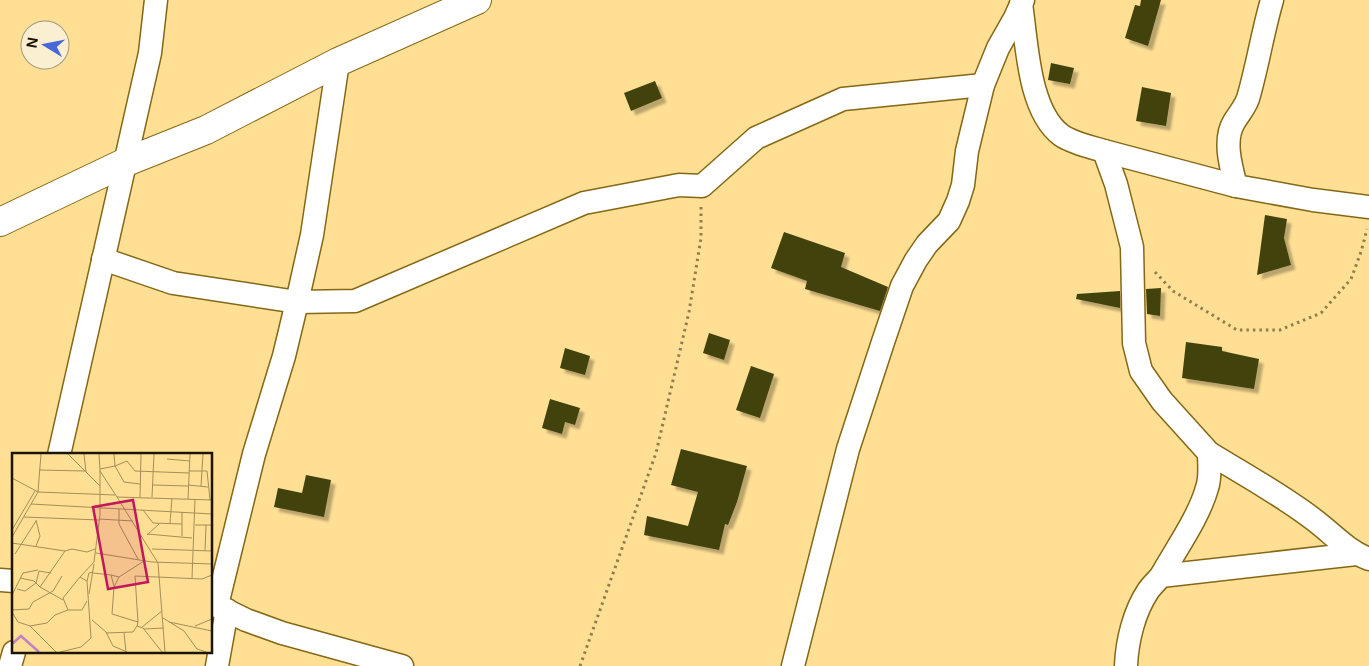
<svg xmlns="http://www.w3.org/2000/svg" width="1369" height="666" viewBox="0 0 1369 666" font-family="Inter,sans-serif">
  <defs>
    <filter id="shadow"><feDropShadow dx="4.5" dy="4.5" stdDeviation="1" flood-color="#0004"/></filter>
  </defs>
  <rect width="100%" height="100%" fill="#fedf94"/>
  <g fill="#434211" filter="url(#shadow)">
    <path d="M1141,0H1161L1148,46L1125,38L1135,5L1140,6Z"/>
    <path d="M1051,63L1074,68L1070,84L1048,80Z"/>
    <path d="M655,81L662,98L631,111L624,93Z"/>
    <path d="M1142,87L1171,93L1166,126L1136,121Z"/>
    <path d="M1265,215L1287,219L1284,238L1291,265L1257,275Z"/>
    <path d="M784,232L845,253L841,267L888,287L880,311L805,289L807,281L771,268Z"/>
    <path d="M1161,288L1160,316L1147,314L1146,289Z"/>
    <path d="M1120,291V308L1076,299L1077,294Z"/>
    <path d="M709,333L730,340L724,360L703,353Z"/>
    <path d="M1186,342L1222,347V351L1259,359L1254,389L1182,378Z"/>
    <path d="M565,348L590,356L585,375L560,368Z"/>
    <path d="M751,366L774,374L760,418L736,410Z"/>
    <path d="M550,399L580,408L575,425L565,422L562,434L542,428Z"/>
    <path d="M681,449L747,466L737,502L728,525L725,524L719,550L644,535L647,516L688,526L698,492L671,485Z"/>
    <path d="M306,475L331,480L324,517L274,507L278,488L302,493Z"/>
  </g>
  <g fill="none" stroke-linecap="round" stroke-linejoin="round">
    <g stroke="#846816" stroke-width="25">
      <g id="minor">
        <path d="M1272,0C1263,31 1258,63 1249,95C1247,105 1240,112 1234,122C1223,140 1231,167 1236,186L1313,200L1369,207"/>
        <path d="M1021,4C1027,42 1028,110 1061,135C1072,143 1091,147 1104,151L1116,184L1132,247L1134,343L1141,371L1162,401L1209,453"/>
        <path d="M1104,151L1236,186"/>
        <path d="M103,259L173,283L297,302L355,301L584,203L679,185L702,186L756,138L843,99L983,85"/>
        <path d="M59,455L150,53L156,0"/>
        <path d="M1161,576C1176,549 1199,517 1207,488C1211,477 1209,465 1209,453C1244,474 1280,494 1313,519C1332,533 1347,551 1369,559"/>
        <path d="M0,580L14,581"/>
        <path d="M211,603L246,620L282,633L402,666"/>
        <path d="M217,605L254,454L284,356L297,302L312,235L338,62"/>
        <path d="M10,666L14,652"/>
        <path d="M217,666L227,610"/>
        <path d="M793,666L848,449L883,342L902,286L916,260L927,244L949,221L958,201L963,185L967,151L983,85L998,48L1015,18L1023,0"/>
        <path d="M1126,666C1127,641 1134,612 1148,591C1152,585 1157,581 1161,576L1356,554"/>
      </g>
    </g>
    <g stroke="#846816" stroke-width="30">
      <path id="tertiary" d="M0,222L126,162L206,130L338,62L477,0"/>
    </g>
    <g stroke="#917d4d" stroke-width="3" stroke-dasharray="2.5 4" stroke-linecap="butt">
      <path d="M1155,272L1173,291L1237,330H1280L1321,313L1351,279L1361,252L1367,229"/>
      <path d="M580,666L656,453L689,312L701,238V207"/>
    </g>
    <use href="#minor" stroke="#fff" stroke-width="22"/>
    <use href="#tertiary" stroke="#fff" stroke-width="28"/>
  </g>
  <g transform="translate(12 453)">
    <rect width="200" height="200" fill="#fedf94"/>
    <path fill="none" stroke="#c283c0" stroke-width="2.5" d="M0,191L9,183L27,199"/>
    <path fill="none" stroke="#a48e59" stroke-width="1" d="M56,1L88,33M72,1L74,19M87,1L88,18L105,44L200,47M102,1L103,13L115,8L123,18L177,20M155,6L178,8M88,16L103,13L112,29L128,31M27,17L73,18M177,18H195L198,47M0,25L26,39L103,42M141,32L176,33M176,32L196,34M189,33L191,1M105,44L146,110L153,199M128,44L129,1M140,44L142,1M176,46L178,1M19,51L200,61M107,56V71L126,106M131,57L141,70L170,71M12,64L87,67M87,66L121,68M158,70L160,45M183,72H200M0,77L23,38M135,81L180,85M135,82L147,71M170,83V59M0,84L26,39L29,1M0,90L53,98M24,93L28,83L24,67M140,96L200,98M193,98L194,72M84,100L140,109L200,111M3,101L24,68M81,120L99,122L102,133M99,122L107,124L102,134L100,161L126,169L125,173L131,175L150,199M107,124L132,108M8,125L22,128L28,134L53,98L60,96L75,99L83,96M180,125L183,46M75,128L68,124L82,109L88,62V18M28,134L51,147M5,136L13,138L24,130L27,118L39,120M77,141L82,111M0,142L11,120L26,117M0,157L17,156L21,149L41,138L50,123M56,157L51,145L68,124M0,159L6,169L18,173L44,199M151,165L172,178L185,196L194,199M80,167L94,179L101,193L115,199M126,169L123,123L190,126L200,122M157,169L200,178M18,173L35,170L43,162L56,157H70L75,148M183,173L200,166M130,174L150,158M132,176L152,175M94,180L121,179L125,173M112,180L114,199M48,199L69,194L79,185L75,128L77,120L81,119"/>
    <path fill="#c2185b" fill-opacity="0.15" stroke="#c2185b" stroke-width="2.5" d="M121,47L136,129L96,136L81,54Z"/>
    <rect width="200" height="200" fill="none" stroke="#1c1400" stroke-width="2.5"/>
  </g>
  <g transform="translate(45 45) rotate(280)"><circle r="24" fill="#fbefd2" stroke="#a2977e"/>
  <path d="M0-4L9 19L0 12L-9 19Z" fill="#4767da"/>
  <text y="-8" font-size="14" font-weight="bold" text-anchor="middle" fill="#1c1400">N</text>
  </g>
</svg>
